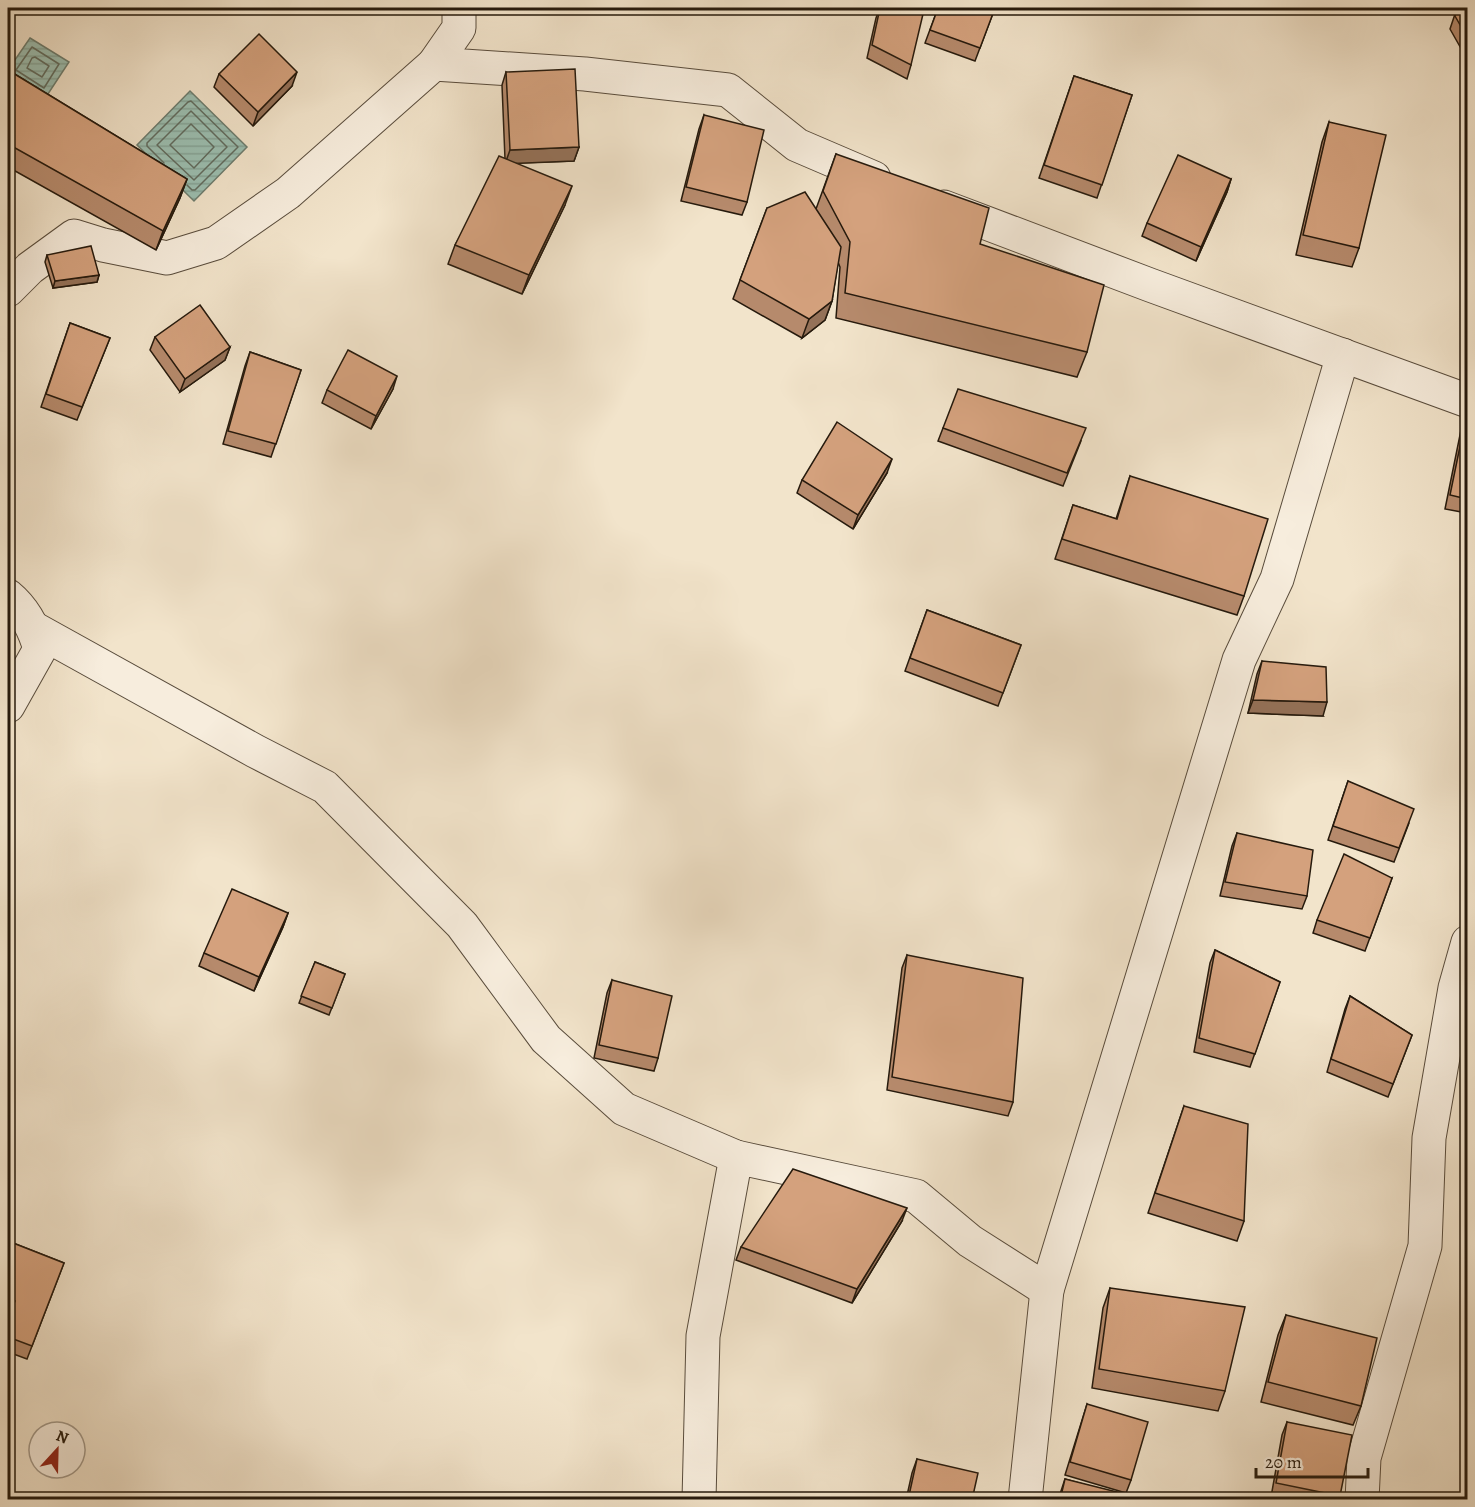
<svg xmlns="http://www.w3.org/2000/svg" width="1475" height="1507" viewBox="0 0 1475 1507" font-family="Alegreya,serif">
  <defs>
    <pattern id="water-rules" width="6" height="5" patternUnits="userSpaceOnUse" patternTransform="scale(1.5)"><rect width="6" height="5" fill="#9cbfb1"/><path d="M0 2.5h6" fill="none" stroke="#86a497"/></pattern>
  </defs>
  <rect width="100%" height="100%" fill="#f2e4cb"/>
  <filter id="stains"><feTurbulence type="fractalNoise" baseFrequency=".00333" numOctaves="4"/><feColorMatrix values="0 0 0 0 .2 0 0 0 0 .09 0 0 0 0 .02 0 0 0 .5 -.17"/></filter>
  <radialGradient id="worn" r=".72"><stop offset=".6" stop-color="#630" stop-opacity="0"/><stop offset="1" stop-color="#630" stop-opacity=".3"/></radialGradient>
  <g fill="url(#water-rules)" stroke="#6d7d6f" stroke-width="1.5">
    <path d="M30,38L69,62L46,97L8,73V70Z"/>
    <path d="M190,91L247,147L194,201L137,145Z"/>
  </g>
  <g fill="none" stroke-linecap="round" stroke-linejoin="round">
    <g stroke="#616c5f" stroke-width="1.5">
      <path d="M32,47L59,64L44,88L16,70Z"/>
      <path d="M35,57L49,66L42,77L27,68L32,58Z"/>
      <path d="M191,111L227,147L194,180L157,145Z"/>
      <path d="M191,124L214,147L194,168L170,145Z"/>
      <path d="M164,163L147,146V143L188,102L191,101L238,147L195,190H192L187,185"/>
    </g>
    <g stroke="#594c3c" stroke-width="35">
      <g id="minor">
        <path d="M459,8V28L434,64L585,74L728,90L797,145L874,178"/>
        <path d="M944,207L1150,285L1468,401"/>
        <path d="M8,290L30,268L74,236L103,245L167,258L216,243L288,193L434,64"/>
        <path d="M8,596C25,610 34,628 40,649L8,706"/>
        <path d="M35,629L255,751L325,787L462,925L546,1039L624,1109L736,1157"/>
        <path d="M699,1500L703,1336L736,1157L916,1196L970,1241L1047,1290L1239,660L1277,579L1343,355"/>
        <path d="M1025,1500L1047,1290"/>
        <path d="M1362,1500L1364,1458L1425,1246L1429,1138L1455,988L1468,942"/>
      </g>
    </g>
    <use href="#minor" stroke="#f7eddd" stroke-width="33"/>
  </g>
  <g fill="#b68a6c" stroke="#261a0d" stroke-width="1.5">
    <path d="M880,8L911,65L907,79L867,58L876,18Z"/>
    <path d="M938,8H995L975,61L925,43Z"/>
    <path d="M1457,8H1467V59L1450,29Z"/>
    <path d="M8,70L187,179L180,198L156,250L8,167Z"/>
    <path d="M506,72L579,147L574,161L516,163L565,205L522,294L448,264L455,245L505,159L502,85Z"/>
    <path d="M219,74L292,86L253,126L214,87Z"/>
    <path d="M1074,76L1132,95L1097,198L1039,178Z"/>
    <path d="M704,115L747,202L742,215L681,201L699,129Z"/>
    <path d="M1329,122L1359,248L1352,267L1296,255L1322,142Z"/>
    <path d="M836,154L980,244L1087,352L1077,377L836,318L840,267L838,262L832,301L825,320L802,338L733,299L767,208L816,209Z"/>
    <path d="M1231,179L1227,192L1196,261L1142,236L1147,223Z"/>
    <path d="M47,255L99,275L97,282L53,288L45,262Z"/>
    <path d="M70,323L110,338L77,420L41,407Z"/>
    <path d="M155,337L230,347L225,360L180,392L150,350Z"/>
    <path d="M250,352L301,370L271,457L223,444L245,366Z"/>
    <path d="M393,389L371,429L322,403L327,390Z"/>
    <path d="M1466,417H1467V513L1445,509L1461,430Z"/>
    <path d="M943,428L1081,441L1063,486L938,441Z"/>
    <path d="M887,473L853,529L797,493L802,480Z"/>
    <path d="M1130,476L1244,596L1237,615L1055,559L1073,505L1116,519Z"/>
    <path d="M927,610L1021,645L998,706L905,671Z"/>
    <path d="M1262,661L1323,716L1248,713L1257,674Z"/>
    <path d="M1348,781L1409,823L1394,862L1328,840Z"/>
    <path d="M1237,833L1307,896L1302,909L1220,896L1232,846Z"/>
    <path d="M1392,878L1365,951L1313,933L1317,920Z"/>
    <path d="M288,913L283,927L254,991L199,966L204,953Z"/>
    <path d="M1215,950L1280,982L1250,1067L1194,1052L1210,963Z"/>
    <path d="M907,955L1013,1102L1008,1116L887,1090L902,968Z"/>
    <path d="M315,962L345,974L329,1015L299,1003Z"/>
    <path d="M612,980L658,1058L654,1071L594,1058L607,993Z"/>
    <path d="M1350,996L1412,1035L1388,1097L1327,1072L1345,1009Z"/>
    <path d="M1184,1106L1244,1221L1237,1241L1148,1213Z"/>
    <path d="M902,1221L852,1303L736,1260L741,1247Z"/>
    <path d="M8,1241L64,1263L27,1359L8,1352V1320L10,1314L8,1313Z"/>
    <path d="M1110,1288L1225,1391L1218,1411L1092,1388L1103,1308Z"/>
    <path d="M1286,1315L1361,1406L1353,1425L1261,1402L1278,1335Z"/>
    <path d="M1087,1404L1131,1480L1126,1493L1065,1475Z"/>
    <path d="M1287,1422L1340,1496L1338,1500H1285L1271,1497L1282,1435Z"/>
    <path d="M917,1459L972,1500H906L912,1473Z"/>
    <path d="M1065,1479L1140,1500H1058Z"/>
  </g>
  <g fill="#947158" stroke="#261a0d" stroke-width="1.5">
    <path d="M297,72L292,86L253,126L258,112Z"/>
    <path d="M579,147L574,161L505,164L510,150Z"/>
    <path d="M187,179L180,198L156,250L163,231Z"/>
    <path d="M1231,179L1227,192L1196,261L1201,247Z"/>
    <path d="M572,186L565,205L522,294L529,275Z"/>
    <path d="M99,275L97,282L53,288L55,281Z"/>
    <path d="M832,301L825,320L802,338L809,319Z"/>
    <path d="M230,347L225,360L180,392L185,379Z"/>
    <path d="M397,376L393,389L371,429L376,416Z"/>
    <path d="M892,459L887,473L853,529L858,515Z"/>
    <path d="M8,493H11L8,502Z"/>
    <path d="M1253,700L1327,702L1323,716L1248,713Z"/>
    <path d="M288,913L283,927L254,991L259,977Z"/>
    <path d="M907,1208L902,1221L852,1303L857,1289Z"/>
  </g>
  <g fill="#d4a17d" stroke="#261a0d" stroke-width="1.5">
    <path d="M880,8H894L923,14L911,65L872,45Z"/>
    <path d="M938,8H995L980,48L930,30Z"/>
    <path d="M1458,8H1467V37L1455,16Z"/>
    <path d="M259,34L297,72L258,112L219,74Z"/>
    <path d="M575,69L579,147L510,150L506,72Z"/>
    <path d="M8,70L187,179L163,231L8,144Z"/>
    <path d="M1074,76L1132,95L1102,185L1044,165Z"/>
    <path d="M704,115L764,130L747,202L686,187Z"/>
    <path d="M1329,122L1386,135L1359,248L1303,235Z"/>
    <path d="M836,154L989,208L980,244L1104,285L1087,352L845,293L850,242L823,191Z"/>
    <path d="M1178,155L1231,179L1201,247L1147,223Z"/>
    <path d="M499,156L572,186L529,275L455,245Z"/>
    <path d="M805,192L841,247L832,301L809,319L740,280L767,208Z"/>
    <path d="M91,246L99,275L55,281L47,255Z"/>
    <path d="M200,305L230,347L185,379L155,337Z"/>
    <path d="M70,323L110,338L82,407L46,394Z"/>
    <path d="M348,350L397,376L376,416L327,390Z"/>
    <path d="M250,352L301,370L276,444L228,431Z"/>
    <path d="M958,389L1086,428L1067,473L943,428Z"/>
    <path d="M1466,417H1467V499L1450,495Z"/>
    <path d="M837,422L892,459L858,515L802,480Z"/>
    <path d="M8,442L11,493H8Z"/>
    <path d="M1130,476L1268,519L1244,596L1062,539L1073,505L1117,519Z"/>
    <path d="M927,610L1021,645L1003,693L910,658Z"/>
    <path d="M1262,661L1326,667L1327,702L1253,700Z"/>
    <path d="M1348,781L1414,809L1399,848L1333,826Z"/>
    <path d="M1237,833L1313,850L1307,896L1225,882Z"/>
    <path d="M1344,854L1392,878L1370,938L1317,920Z"/>
    <path d="M232,889L288,913L259,977L204,953Z"/>
    <path d="M1215,950L1280,982L1255,1054L1199,1038Z"/>
    <path d="M907,955L1023,978L1013,1102L892,1077Z"/>
    <path d="M315,962L345,974L332,1008L301,996Z"/>
    <path d="M612,980L672,996L658,1058L599,1045Z"/>
    <path d="M1350,996L1412,1035L1393,1084L1331,1059Z"/>
    <path d="M1184,1106L1248,1124L1244,1221L1155,1193Z"/>
    <path d="M793,1169L907,1208L857,1289L741,1247Z"/>
    <path d="M8,1241L64,1263L32,1346L8,1337V1320L15,1301L8,1298Z"/>
    <path d="M1110,1288L1245,1307L1225,1391L1099,1369Z"/>
    <path d="M1286,1315L1377,1338L1361,1406L1268,1382Z"/>
    <path d="M1087,1404L1148,1422L1131,1480L1070,1462Z"/>
    <path d="M1287,1422L1352,1435L1340,1496L1276,1483Z"/>
    <path d="M917,1459L978,1473L972,1500H908Z"/>
    <path d="M1065,1479L1141,1498L1140,1500H1060Z"/>
  </g>
  <rect width="1475" height="1507" fill="none" stroke="#f2e4cb" stroke-width="30"/>
  <rect x="9" y="9" width="1457" height="1489" fill="none" stroke="#261a0d" stroke-width="3"/>
  <rect x="15" y="15" width="1445" height="1477" fill="none" stroke="#261a0d" stroke-width="1.5"/>
  <g transform="translate(57 1450) rotate(22)"><circle r="28" fill="#f7eddd" stroke="#a3998a" stroke-width="1.5"/>
  <path d="M0-4.5L10 22L0 15L-10 22Z" fill="#8f2418"/>
  <text y="-9" font-size="16" font-weight="bold" text-anchor="middle" fill="#261a0d">N</text>
  </g>
  <path d="M1256 1468v9h112v-9" fill="none" stroke="#261a0d" stroke-width="3"/>
  <text x="1265" y="1468" font-size="18" fill="#261a0d" stroke="#f7eddd" stroke-width="4.5" paint-order="stroke">20 m</text>
  <rect width="100%" height="100%" filter="url(#stains)"/>
  <rect width="100%" height="100%" fill="url(#worn)"/>
</svg>
